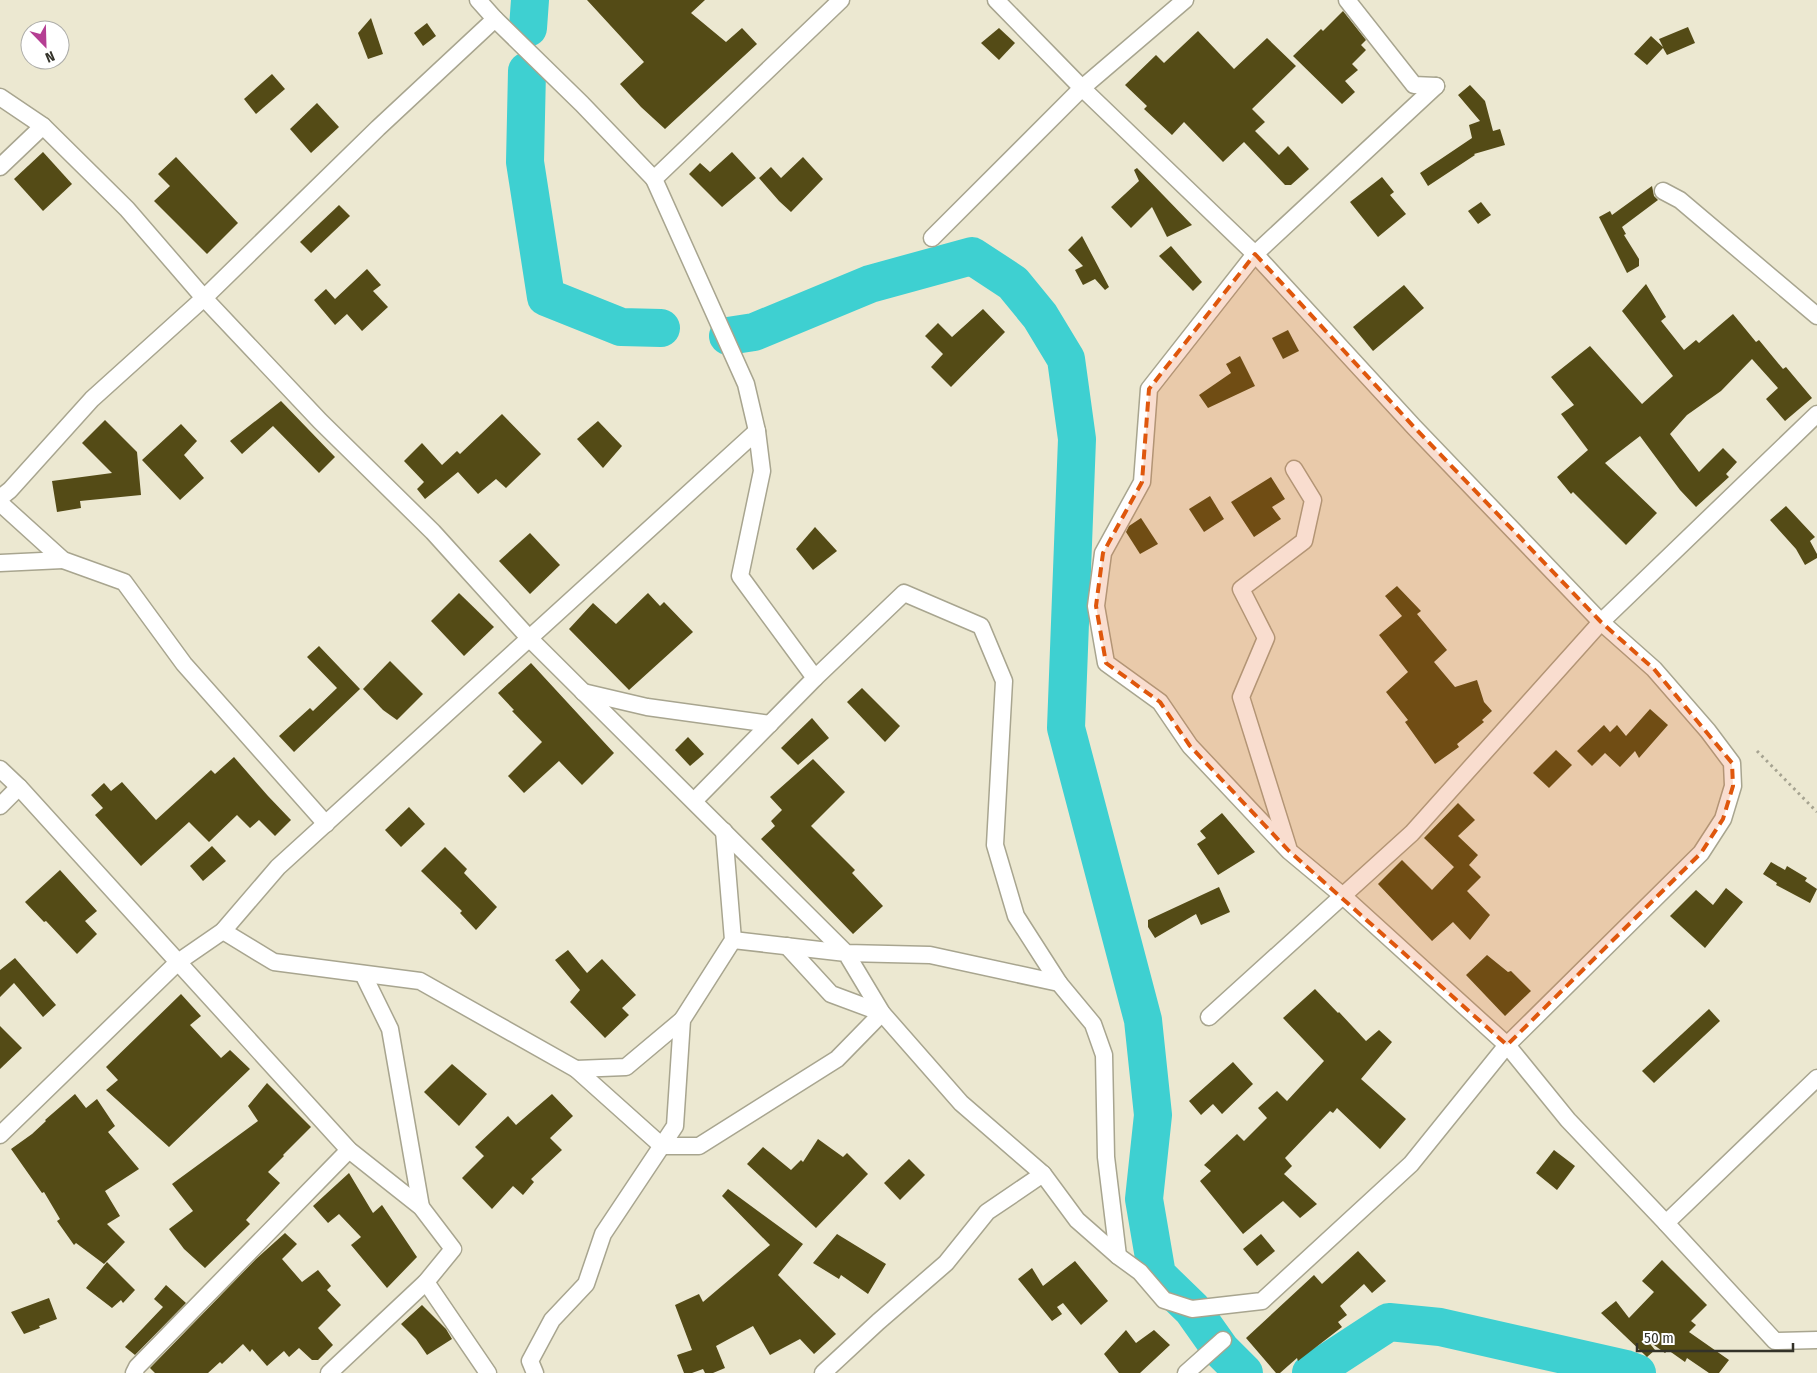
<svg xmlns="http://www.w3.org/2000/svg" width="1817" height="1373" viewBox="0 0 1817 1373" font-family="'Fira Sans Condensed',sans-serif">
  <rect width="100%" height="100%" fill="#ece8d1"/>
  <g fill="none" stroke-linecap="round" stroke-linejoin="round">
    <g stroke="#3ed0d1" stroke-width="38">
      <path d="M528,28L530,0"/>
      <path d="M527,71L525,162L546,297L621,327L661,328"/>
      <path d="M728,336L754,332L870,284L972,256L1013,283L1040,316L1066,359L1077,439L1066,728L1143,1020L1153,1115L1144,1199L1157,1275L1192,1309L1221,1350L1244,1373"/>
      <path d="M1311,1373L1389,1322L1440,1327L1626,1369L1637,1373"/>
    </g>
  </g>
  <g fill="#544b16">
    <path d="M587,0H705L691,13L726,42L742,28L757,44L665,129L641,107L620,84L644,62Z"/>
    <path d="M1343,11L1366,40L1361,45L1366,50L1352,64L1358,70L1345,81L1355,92L1342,104L1293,56L1321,29L1323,31Z"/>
    <path d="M371,18L383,54L368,59L358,33Z"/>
    <path d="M427,23L436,36L423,46L414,33Z"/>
    <path d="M1688,27L1695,43L1667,55L1663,48L1647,65L1634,54L1651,36L1663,47L1659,39Z"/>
    <path d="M999,28L1015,43L999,60L981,43Z"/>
    <path d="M1198,31L1234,69L1267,38L1296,66L1252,109L1265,122L1255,131L1279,155L1288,146L1309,169L1291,185H1285L1244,142L1223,162L1184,122L1172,135L1144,109L1147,106L1125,85L1156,55L1164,63Z"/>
    <path d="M272,74L285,89L256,114L244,99Z"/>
    <path d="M1470,85L1485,101L1493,131L1500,129L1505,145L1474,154L1475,155L1428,186L1420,173L1472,138L1469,125L1480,121L1458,95Z"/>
    <path d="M317,103L339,127L311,153L290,129Z"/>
    <path d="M43,152L72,184L43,211L14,179Z"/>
    <path d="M732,152L756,178L722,207L689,174L700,163L710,172Z"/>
    <path d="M176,157L238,223L207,254L154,201L170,186L158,174Z"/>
    <path d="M803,157L823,179L791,212L779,201L759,178L771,167L781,178Z"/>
    <path d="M1137,168L1192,225L1167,237L1152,207L1131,228L1111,207L1139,181L1134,170Z"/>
    <path d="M1382,177L1394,192L1390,195L1406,214L1378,237L1350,202Z"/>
    <path d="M1652,186L1654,196L1658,200L1622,227L1626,234L1624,235L1639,259V266L1627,273L1599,217L1610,211L1612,215Z"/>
    <path d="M1481,202L1491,215L1478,224L1468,211Z"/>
    <path d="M339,205L350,216L311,253L300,242Z"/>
    <path d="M1082,236L1109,287L1105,290L1095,279L1083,285L1075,270L1083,266L1068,250Z"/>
    <path d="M1171,246L1202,282L1193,291L1159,256Z"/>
    <path d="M367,269L381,285L373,291L388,307L362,331L347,314L335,325L314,300L326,289L335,299Z"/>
    <path d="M1646,284L1666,317L1661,321L1684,350L1696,340L1699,343L1733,314L1756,342L1759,340L1783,369L1786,367L1812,398L1785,421L1766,399L1778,388L1752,359L1721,391L1687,415L1670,434L1699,472L1723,448L1737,462L1726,474L1729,477L1696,507L1680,490L1640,436L1605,463L1657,513L1626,545L1573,492L1571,494L1557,477L1588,450L1561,414L1574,405L1551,377L1590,346L1642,404L1673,376L1622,311Z"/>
    <path d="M1404,285L1424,308L1373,351L1353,327Z"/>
    <path d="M983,309L1005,332L951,387L931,367L943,354L925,336L938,323L952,337Z"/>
    <path d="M1288,330L1299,351L1283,359L1272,338Z"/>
    <path d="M1240,356L1255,386L1208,408L1199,395L1231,373L1226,364Z"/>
    <path d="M281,401L335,457L319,473L273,426L242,454L230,441Z"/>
    <path d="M502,414L541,454L506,488L496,479L478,494L458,472L425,499L417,489L424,482L404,461L422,443L442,465L457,451L460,454Z"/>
    <path d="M105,420L137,452L141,495L80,501L81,508L57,512L52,481L112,473L82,443Z"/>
    <path d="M598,421L622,446L603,468L577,439Z"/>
    <path d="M181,424L197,441L184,455L204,478L180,500L142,460Z"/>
    <path d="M1271,477L1285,499L1272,507L1281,519L1254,537L1231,502Z"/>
    <path d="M1210,496L1224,519L1204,532L1189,509Z"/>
    <path d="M1786,506L1815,537L1810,541L1817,554V558L1805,565L1796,549L1770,520Z"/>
    <path d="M1141,518L1158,544L1140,554L1126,532L1129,526Z"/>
    <path d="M815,527L837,551L813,570L796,549Z"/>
    <path d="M530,533L560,565L530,594L499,561Z"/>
    <path d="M1397,586L1421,611L1417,614L1447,650L1434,662L1455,687L1477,680L1484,702L1492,711L1482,720L1484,722L1457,744L1459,747L1435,764L1405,722L1408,720L1386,692L1408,672L1379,635L1402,616L1385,596Z"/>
    <path d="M459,593L494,627L464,656L431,621Z"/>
    <path d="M648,593L660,606L664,602L693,632L629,690L569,629L593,603L616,624Z"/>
    <path d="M319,646L360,689L294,752L279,736L310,708L313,711L337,688L307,657Z"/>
    <path d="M390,661L423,694L397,720L383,710L363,689Z"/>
    <path d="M531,663L614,753L582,785L559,761L524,793L508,776L542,742L512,711L514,710L498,693Z"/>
    <path d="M862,688L900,726L885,742L847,702Z"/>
    <path d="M1650,709L1668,725L1639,758L1635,751L1620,767L1605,753L1592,766L1577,751L1604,725L1610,732L1617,725L1626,736Z"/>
    <path d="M812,718L829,738L798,765L781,748Z"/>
    <path d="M688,737L704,754L690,766L675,750Z"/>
    <path d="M1556,750L1572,765L1549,788L1533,773Z"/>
    <path d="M234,757L268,796L291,820L275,836L259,820L250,828L237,815L209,842L189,822L141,866L95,815L103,808L91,795L104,783L111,791L122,782L156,820L211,770L215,774Z"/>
    <path d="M813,759L845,792L811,826L855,870L852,873L883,906L853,934L761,839L775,826L771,821L782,810L770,797Z"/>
    <path d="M1458,803L1475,820L1458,836L1478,855L1469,865L1481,877L1467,891L1490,915L1470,940L1453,922L1432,941L1378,884L1402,860L1432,890L1454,867L1424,838Z"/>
    <path d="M409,807L425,824L401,847L385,830Z"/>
    <path d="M1222,813L1255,852L1218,875L1197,844L1206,838L1200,831Z"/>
    <path d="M212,846L226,861L203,881L190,866Z"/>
    <path d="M445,847L467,869L464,873L497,907L476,930L460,913L462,911L421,871Z"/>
    <path d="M1771,862L1785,870L1787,866L1807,878L1805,881L1817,889L1810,903L1776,885L1777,883L1763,874Z"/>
    <path d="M60,870L97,911L85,921L97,934L77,954L46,921L44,922L25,902Z"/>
    <path d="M1219,887L1230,912L1201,925L1196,914L1155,938L1148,927V920Z"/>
    <path d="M1726,888L1743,902L1705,948L1670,916L1696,890L1713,905Z"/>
    <path d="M568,950L587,973L602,959L636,995L622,1008L629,1015L605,1038L570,1002L580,990L555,960Z"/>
    <path d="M1487,955L1508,972L1511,971L1531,991L1505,1016L1466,975Z"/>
    <path d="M15,958L56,1005L43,1017L14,983L0,997V970Z"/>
    <path d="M1315,989L1338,1013L1339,1012L1366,1041L1379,1030L1392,1042L1361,1079L1406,1119L1380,1149L1337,1108L1333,1113L1330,1111L1285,1158L1292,1166L1284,1174L1317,1204L1300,1218L1283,1201L1243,1234L1200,1181L1211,1171L1204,1165L1237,1134L1244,1141L1267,1118L1258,1108L1277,1091L1287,1101L1324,1061L1283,1018Z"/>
    <path d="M181,994L201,1016L190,1025L221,1058L230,1050L250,1069L169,1147L106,1090L118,1080L106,1067Z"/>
    <path d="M1709,1009L1720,1021L1654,1083L1642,1071Z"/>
    <path d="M0,1026L22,1048L0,1069Z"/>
    <path d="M1233,1062L1253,1084L1222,1114L1213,1104L1201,1115L1189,1101Z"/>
    <path d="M452,1064L487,1094L459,1126L424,1092Z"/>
    <path d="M267,1083L311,1127L283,1155L284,1156L268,1172L280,1183L246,1220L250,1224L205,1268L184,1249L169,1229L193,1211L172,1184L258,1121L248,1106Z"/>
    <path d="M75,1094L86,1108L97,1099L115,1126L108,1132L139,1169L105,1191L120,1216L107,1224L125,1242L104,1264L76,1243L74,1245L57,1221L60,1219L44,1192L42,1193L11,1149L32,1134L46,1121L45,1120Z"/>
    <path d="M552,1094L573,1116L550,1138L562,1150L531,1179L534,1182L523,1195L513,1186L492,1209L462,1178L484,1156L475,1147L508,1116L516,1125Z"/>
    <path d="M818,1139L843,1157L847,1153L868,1174L816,1228L747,1164L763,1147L791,1170L801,1160L803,1162Z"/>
    <path d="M1554,1150L1575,1166L1557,1190L1536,1173Z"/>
    <path d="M909,1159L925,1175L900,1200L884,1183Z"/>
    <path d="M349,1173L373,1213L382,1205L417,1257L387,1288L351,1245L361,1237L339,1214L328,1223L313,1206Z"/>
    <path d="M728,1189L803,1244L778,1275L836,1334L814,1354L800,1339L770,1355L753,1326L716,1346L725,1368L713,1373H705L703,1369L692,1373H684L677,1355L692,1350L675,1305L699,1294L703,1302L770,1245L722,1196Z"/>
    <path d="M285,1233L297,1244L282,1259L302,1282L318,1270L331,1286L327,1290L341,1305L318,1328L333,1345L318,1360H312L299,1348L289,1357L284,1351L267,1366L252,1349L250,1352L243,1344L222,1364L220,1362L208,1373H155L150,1368L256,1259Z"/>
    <path d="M837,1234L886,1264L868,1294L841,1275L839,1279L813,1263Z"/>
    <path d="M1261,1234L1275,1251L1257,1266L1243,1249Z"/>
    <path d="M1358,1251L1386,1281L1372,1293L1364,1284L1340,1306L1347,1315L1338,1322L1342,1327L1298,1361L1297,1358L1280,1373H1276L1246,1338L1314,1275L1322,1284Z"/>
    <path d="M1662,1260L1707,1305L1691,1321L1696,1325L1689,1332L1729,1360L1719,1373H1709L1687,1358L1685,1362L1668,1350L1665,1353L1647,1340L1655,1350L1647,1357L1601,1313L1616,1301L1629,1318L1654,1292L1642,1281Z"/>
    <path d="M1075,1261L1108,1301L1081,1325L1063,1303L1057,1307L1062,1314L1052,1321L1018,1279L1032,1268L1043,1286Z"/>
    <path d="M107,1262L135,1290L123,1303L121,1300L112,1308L86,1288Z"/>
    <path d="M166,1285L186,1303L135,1355L125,1347L163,1307L154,1299Z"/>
    <path d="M49,1298L57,1319L39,1326L40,1328L24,1334L11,1312Z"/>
    <path d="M422,1305L446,1329L452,1339L427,1355L416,1339L401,1324Z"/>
    <path d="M1126,1330L1136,1343L1154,1330L1170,1345L1140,1373H1119L1104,1354Z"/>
  </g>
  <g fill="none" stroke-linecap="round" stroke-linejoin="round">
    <g stroke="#a8a58f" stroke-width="19">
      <g id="minor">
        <path d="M1347,0L1414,85L1436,86"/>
        <path d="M495,19L582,104L654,179"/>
        <path d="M1436,86L1255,254L1149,389L1142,482L1103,553L1096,606L1106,663L1160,702L1190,746L1289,851L1343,896L1507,1045L1568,1120L1666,1223L1817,1078"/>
        <path d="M0,97L43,126L127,209L204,298L320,421L433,532L529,638L846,953L930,955L1059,983L1093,1024L1104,1055L1106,1157L1118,1256"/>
        <path d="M0,167L43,126"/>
        <path d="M1663,191L1680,200L1817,316"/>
        <path d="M932,238L1082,88L1185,0"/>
        <path d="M0,498L10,490L92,399L204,298L378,128L495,19L478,0"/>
        <path d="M0,503L63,560L124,582L184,664L326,824"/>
        <path d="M0,563L63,560"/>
        <path d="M815,678L904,593L981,626L1004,681L995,845L1016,916L1059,983"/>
        <path d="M583,692L647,707L770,724"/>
        <path d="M0,769L19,787L178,962L223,931L278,867L757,431"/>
        <path d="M694,801L815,678L740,576L762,471L757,431L746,384L654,179L841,0"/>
        <path d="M0,806L19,787"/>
        <path d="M1288,847L1241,697L1266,638L1241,589L1304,541L1313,500L1294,469"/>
        <path d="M223,931L274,962L420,981L576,1069L662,1146H699L837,1059L882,1013L831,994L787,946"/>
        <path d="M733,940L846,953L882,1013L961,1103L1043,1174"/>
        <path d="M363,974L390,1029L421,1207"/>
        <path d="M1209,1017L1412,833L1601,622L1817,414"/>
        <path d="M576,1069L626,1067L682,1020"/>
        <path d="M0,1135L178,962L349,1150L421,1207L453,1249L426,1282L329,1373"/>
        <path d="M1666,1223L1775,1341L1817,1340"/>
        <path d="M426,1282L488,1373"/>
        <path d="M134,1373L137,1367L349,1150"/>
        <path d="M535,1373L530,1361L552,1320L586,1284L603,1234L675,1126L682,1020L733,940L724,831"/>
        <path d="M823,1373L878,1322L946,1263L987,1212L1043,1174L1077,1220L1118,1256L1140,1272L1164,1300L1192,1309L1262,1301L1411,1164L1507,1045L1701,853L1723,819L1733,786L1732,763L1708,731L1654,669L1601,622L1414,427L1255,254L1082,88L996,0"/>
        <path d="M1186,1373L1223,1340"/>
      </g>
    </g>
    <path stroke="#a6a391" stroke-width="3" stroke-dasharray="2.5 4" stroke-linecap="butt" d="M1757,751L1817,812"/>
    <use href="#minor" stroke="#fff" stroke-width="16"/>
  </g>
  <path fill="#df570d" fill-opacity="0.2" stroke="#df570d" stroke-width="4" stroke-dasharray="10 6" stroke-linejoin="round" d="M1255,254L1414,427L1601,622L1654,669L1732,763L1733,786L1723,819L1701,853L1507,1045L1289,851L1190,746L1160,702L1106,663L1096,606L1103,553L1142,482L1149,389Z"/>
  <g transform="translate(45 45) rotate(157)"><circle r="24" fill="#ffffff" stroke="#adada9"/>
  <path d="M0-4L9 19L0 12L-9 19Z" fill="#b53e93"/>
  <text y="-8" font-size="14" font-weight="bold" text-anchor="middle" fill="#333229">N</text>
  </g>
  <path d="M1637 1343v8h156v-8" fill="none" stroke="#333229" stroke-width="2.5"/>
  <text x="1644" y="1343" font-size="15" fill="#333229" stroke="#ffffff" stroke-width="4" paint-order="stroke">50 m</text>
</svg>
